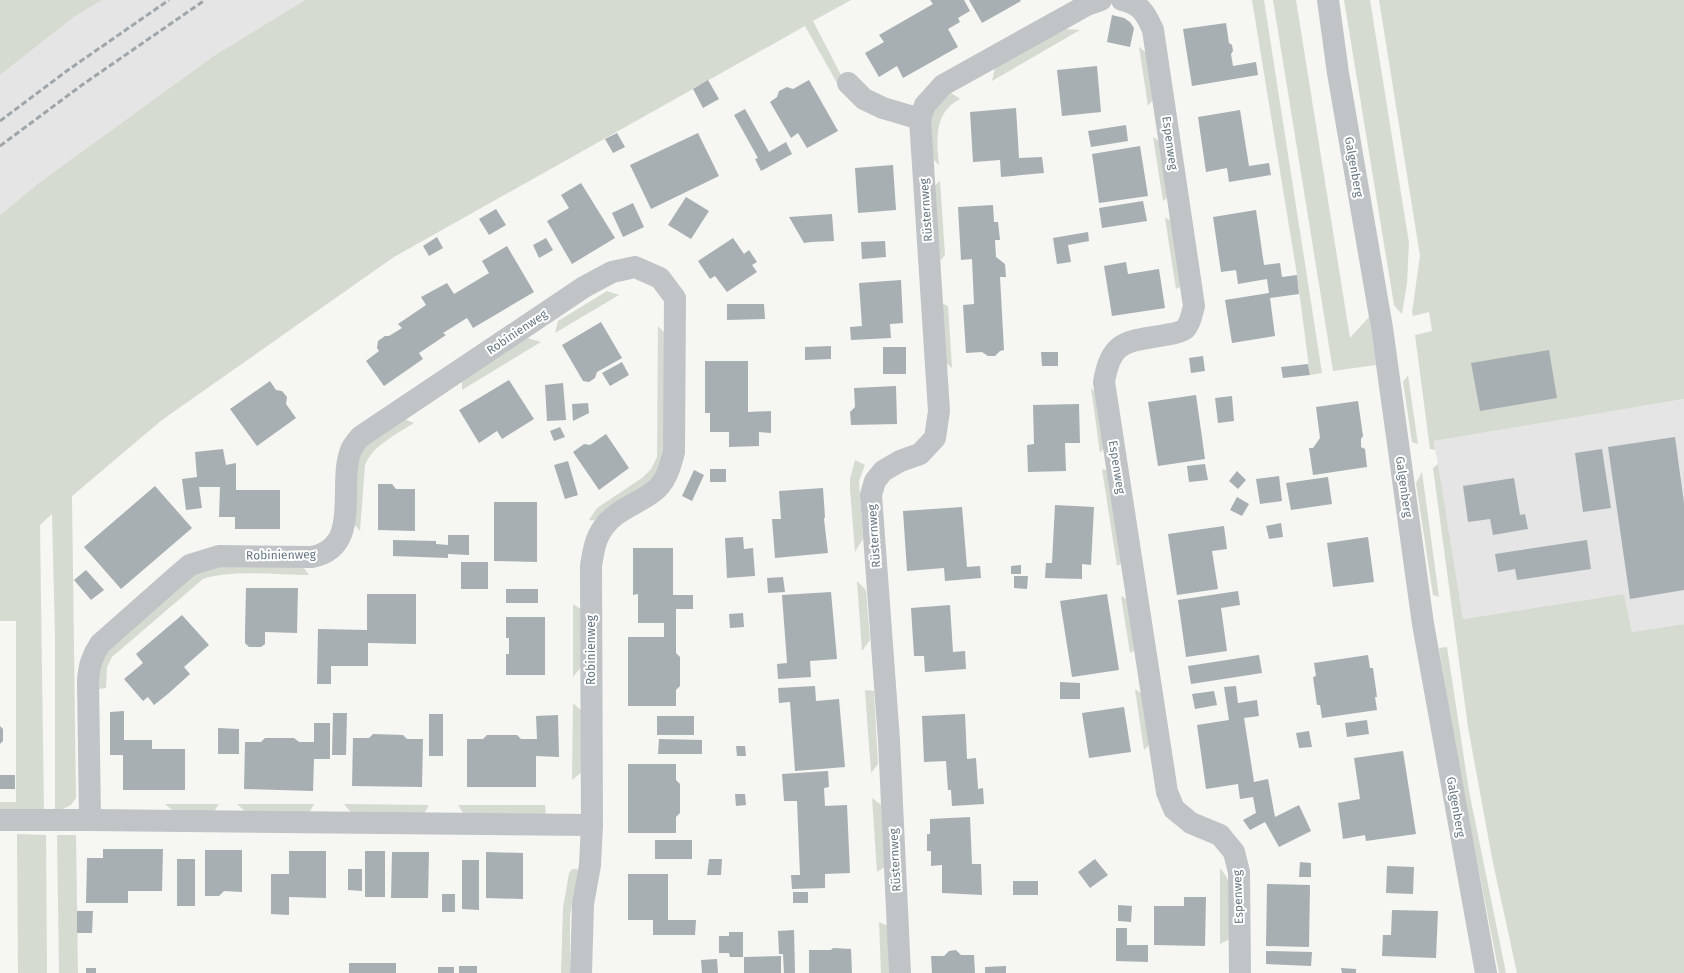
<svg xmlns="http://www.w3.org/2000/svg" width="1684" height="973" viewBox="0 0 1684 973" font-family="'Fira Sans',sans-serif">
  <rect width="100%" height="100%" fill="#f6f6f3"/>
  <g fill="#e4e5e4">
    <path d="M102,0H305L215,55L40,182L0,215V75L74,17Z"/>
    <path d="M1684,399V624L1632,632L1624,594L1463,619L1434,441Z"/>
  </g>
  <g fill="#d6dbd2">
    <path d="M0,0H102L74,17L0,75Z"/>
    <path d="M305,0H851L813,21L842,77V92L805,26L394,257L162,420L72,496L76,798L71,805L55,813V638L52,514L40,525L44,814L0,813V802H16V621H0V215L40,182L215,55Z"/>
    <path d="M1252,0H1264L1322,373L1310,375L1297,275Z"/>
    <path d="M1273,0H1296L1350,338L1369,317L1376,365L1333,371Z"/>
    <path d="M1344,0H1370L1409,243L1407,283L1402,314L1399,311L1394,305Z"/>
    <path d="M1379,0H1684V399L1434,441L1435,450L1430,449L1415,335L1432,331L1429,312L1413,316L1412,312L1420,256Z"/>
    <path d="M1066,29L1080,30L992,81L995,67Z"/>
    <path d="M1139,47L1150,56L1156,96L1148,106Z"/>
    <path d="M951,93L960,99C933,113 937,140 939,165L929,155L930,122L935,108Z"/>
    <path d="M1153,137L1165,145L1172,194L1163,201Z"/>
    <path d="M940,181L945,255L939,262L931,189Z"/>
    <path d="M1165,218L1176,222L1184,285L1176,289Z"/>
    <path d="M607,291L619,295L555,333L558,321Z"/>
    <path d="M939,302L948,306L952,368L947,364L943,357Z"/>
    <path d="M658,326L668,337L667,452L661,473L600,521L589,520L597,508L642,478L651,469L657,457Z"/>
    <path d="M527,338L541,342L462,390V378Z"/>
    <path d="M1408,375L1418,444L1412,442L1403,382Z"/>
    <path d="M1091,388L1101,398L1107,445L1100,453Z"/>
    <path d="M404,419L414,423C397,434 373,445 365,465L360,531L353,523L356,463L363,447Z"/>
    <path d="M855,460L865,465L859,481L863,539L855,552L850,489V479Z"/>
    <path d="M1438,464L1463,619L1624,594L1632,632L1684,624V973H1517L1492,858L1468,727L1433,468Z"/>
    <path d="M1102,469L1113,472L1126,561L1117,566Z"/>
    <path d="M1422,472L1439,597L1433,595L1416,483Z"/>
    <path d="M302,565L309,575C279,575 231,569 203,579L112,657L107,667L106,688L97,689L100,657L193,573L218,566Z"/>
    <path d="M857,581L866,590L870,640L862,651Z"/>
    <path d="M1121,596L1132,602L1140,647L1130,653Z"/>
    <path d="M573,604L582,610V666L573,677Z"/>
    <path d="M1447,647L1469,791L1506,973H1499L1463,791L1439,648Z"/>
    <path d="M1135,689L1147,697L1153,741L1144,750Z"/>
    <path d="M865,690L874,691L878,764L871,773Z"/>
    <path d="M573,703L582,711V772L572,780Z"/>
    <path d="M872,798L881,805L885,867L877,872Z"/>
    <path d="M165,804H219L212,814H177Z"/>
    <path d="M237,804H314L308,815L248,814Z"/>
    <path d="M344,804L429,805L423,816L353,815Z"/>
    <path d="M458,805H545L546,816H465Z"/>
    <path d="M17,834L46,835L47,973H18Z"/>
    <path d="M57,835H76L78,973H59Z"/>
    <path d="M1220,868L1226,876L1230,885V939L1220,944Z"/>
    <path d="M572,869H577L578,872L570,916V973H561L563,908L569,873Z"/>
    <path d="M879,922L888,926L889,973H881Z"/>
  </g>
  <g fill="#a7afb3">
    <path d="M930,0H964L970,11L958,18L960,22L948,29L958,47L903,78L897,66L879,77L865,53L884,42L879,35L933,4Z"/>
    <path d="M969,0H1020L1021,1L982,23Z"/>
    <path d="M1112,15L1124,18L1130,22L1134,28L1130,47L1107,42Z"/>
    <path d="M1226,23L1229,43L1232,45L1233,51L1231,54L1233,66L1256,62L1258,75L1192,86L1183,29Z"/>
    <path d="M1097,66L1101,112L1062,116L1057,70Z"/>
    <path d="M708,80L719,99L703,108L693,89Z"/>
    <path d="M809,80L838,131L807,148L798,133L791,138L770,102L777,97L779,91L787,87L793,89Z"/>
    <path d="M1016,108L1019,158L1042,157L1044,173L1001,177L1000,160L973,162L970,112Z"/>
    <path d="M745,109L769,152L786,142L792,154L761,171L755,159L758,158L734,115Z"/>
    <path d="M1240,110L1249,166L1269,163L1271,175L1229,182L1227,168L1206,172L1198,117Z"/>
    <path d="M1126,125L1128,141L1091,147L1088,131Z"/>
    <path d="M617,133L625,147L613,153L605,139Z"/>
    <path d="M698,133L719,176L651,209L630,165Z"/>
    <path d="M1140,146L1148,196L1099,203L1092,154Z"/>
    <path d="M893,165L896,210L858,213L855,168Z"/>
    <path d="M581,183L615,238L572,264L547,221L569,208L561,195Z"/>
    <path d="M686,197L709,211L691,239L668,225Z"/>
    <path d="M1143,201L1147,221L1102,228L1099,208Z"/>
    <path d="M633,203L644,227L623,237L612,213Z"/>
    <path d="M993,205L994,222H998L1000,240H995L996,257L1005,264L1006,277H1000L1004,350L1000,351L995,356H988L982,352L966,353L963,305L974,304L972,259L961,260L958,207Z"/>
    <path d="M496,209L506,225L489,235L479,219Z"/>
    <path d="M1256,210L1264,265L1280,263L1282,277L1297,275L1299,294L1270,298L1275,336L1232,343L1225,300L1269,293L1267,279L1238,284L1236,270L1221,272L1213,217Z"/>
    <path d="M832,214L834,241L811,242L804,243L789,217Z"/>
    <path d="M1088,232L1089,241L1068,245L1071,262L1057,264L1053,238Z"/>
    <path d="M437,237L443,248L429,256L423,246Z"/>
    <path d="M546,238L553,250L539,258L533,245Z"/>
    <path d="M733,238L744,254L749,250L757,262L752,265L757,272L727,292L715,276L710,279L698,261Z"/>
    <path d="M885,241L886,257L862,259L861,242Z"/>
    <path d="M507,246L534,292L473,328L467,318L443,333L446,335L419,353L423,359L384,386L366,361L379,351L377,348L378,341L385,336H389L402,328L398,324L426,305L421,297L447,283L454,294L489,273L482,261Z"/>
    <path d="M1126,262L1128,274L1159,269L1165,308L1112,316L1104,266Z"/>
    <path d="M901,280L903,323L890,324L891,338L851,340L850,327L862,326L859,283Z"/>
    <path d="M727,304H764L765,319L727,320Z"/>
    <path d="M601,322L622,358L597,372L595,378L589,382L583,381L562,345Z"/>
    <path d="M831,346V359L805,360V347Z"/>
    <rect x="883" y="347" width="23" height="27"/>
    <path d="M1549,350L1557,398L1480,411L1471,363Z"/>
    <path d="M1041,352H1058V366H1042Z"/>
    <path d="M1203,356L1205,371L1191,373L1189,358Z"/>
    <path d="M705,361H748V412L771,411V433L759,432V446L729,447V432H710V413H705Z"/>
    <path d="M622,362L629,375L610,386L602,373Z"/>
    <path d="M1308,364L1310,375L1283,378L1281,367Z"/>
    <path d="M509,380L534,419L502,439L497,431L479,443L459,410Z"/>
    <path d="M270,381L276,390L282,391L287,397L286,404L296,418L257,446L230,409Z"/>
    <path d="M563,383L566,420L547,421L545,385Z"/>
    <path d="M896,386L897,424L851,425L850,412L855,407L854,388Z"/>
    <path d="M1196,395L1205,459L1158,466L1148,402Z"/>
    <path d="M1232,396L1234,421L1218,423L1215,398Z"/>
    <path d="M1358,401L1363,436L1361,439V447L1365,449L1367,467L1313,475L1309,448H1313L1320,438L1316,407Z"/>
    <path d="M588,403L589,413L573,421L572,404Z"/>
    <path d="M1079,404L1080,443H1065L1066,471L1028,472L1027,445L1034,444L1033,405Z"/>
    <path d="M560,427L565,437L554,441L550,431Z"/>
    <path d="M606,434L629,468L599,490L573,452L584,444L590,445Z"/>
    <path d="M1675,437L1684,503V590L1630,599L1608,447Z"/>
    <path d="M223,449L226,465L236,463V490H280V529H235V517H219L220,487H199L202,508L186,510L182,479L197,477L195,452Z"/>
    <path d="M1602,449L1611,508L1583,512L1575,453Z"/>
    <path d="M568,461L578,495L565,499L554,465Z"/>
    <path d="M1205,464L1208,480L1189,482L1187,466Z"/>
    <rect x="710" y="469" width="16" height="13"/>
    <path d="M694,470L704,475L692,501L682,496Z"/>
    <path d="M1237,471L1246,480L1238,489L1229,481Z"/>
    <path d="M1279,476L1282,501L1260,504L1256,479Z"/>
    <path d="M1328,477L1332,504L1291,510L1286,483Z"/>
    <path d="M1514,478L1520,515L1525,514L1528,529L1493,535L1490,519L1468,522L1463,486Z"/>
    <path d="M378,484H392L396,489H415V531L378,530Z"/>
    <path d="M155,486L192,528L121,589L84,547Z"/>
    <path d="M823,488L825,517L824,519L828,553L775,558L772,519H781L779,491Z"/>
    <path d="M1237,497L1249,504L1242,516L1230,510Z"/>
    <path d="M494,502H537V562L494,561Z"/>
    <path d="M1055,505L1094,507L1091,565L1082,564V579L1045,578L1046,563H1052Z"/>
    <path d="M962,507L967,567L980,566L981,578L945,581L944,568L907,571L903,511Z"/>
    <path d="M1281,523L1283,537L1269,539L1266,526Z"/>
    <path d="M1224,526L1227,549L1212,551L1218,589L1177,595L1168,534Z"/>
    <path d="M448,535H469V555L448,554V558L393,556V540L436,541V544L448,545Z"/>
    <path d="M743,537L744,549L753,548L755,576L727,578L725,538Z"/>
    <path d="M1368,537L1374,582L1333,587L1327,543Z"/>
    <path d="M1587,540L1591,569L1517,580L1515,569L1498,572L1495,554Z"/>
    <path d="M633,548H673V595H693V609H676V653L680,657V686L676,690V706H628V637H664V623H638V594L633,595Z"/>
    <rect x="461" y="562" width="27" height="27"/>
    <path d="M1021,565V574H1011V566Z"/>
    <path d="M86,570L104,590L91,600L74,580Z"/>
    <path d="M1014,576H1028L1027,589L1014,588Z"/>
    <path d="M783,577L785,592L768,593L767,578Z"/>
    <path d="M246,588H298L297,633L265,632V644L261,647H249L245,643V632Z"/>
    <rect x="506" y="589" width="32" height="14"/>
    <path d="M1238,591L1240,605L1221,608L1227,651L1186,657L1178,600Z"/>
    <path d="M831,592L837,659L810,661L811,677L778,679L777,664L787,663L782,595Z"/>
    <path d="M367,594H416V644L368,643V666H331V684H317L318,629L367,630Z"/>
    <path d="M1107,594L1119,670L1072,677L1060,601Z"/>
    <path d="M950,605L953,652L965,651L966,669L925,672L924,656H914L911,608Z"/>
    <path d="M743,613L744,627L730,628L729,614Z"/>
    <path d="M182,615L209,645L184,667L190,674L169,693L154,705L148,697L143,701L124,679L143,663L136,654Z"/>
    <path d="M506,617H545V675H506V654H509V638H506Z"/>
    <path d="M1259,655L1262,673L1191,684L1188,666Z"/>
    <path d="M1368,655L1370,668H1373L1377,697H1375L1377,710L1322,718L1320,705H1317L1313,677L1316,676L1314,663Z"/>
    <path d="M1060,682L1080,683V699H1060Z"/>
    <path d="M815,686L816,701L839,699L845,767L795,771L790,702L779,703L778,688Z"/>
    <path d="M1236,686L1238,703L1257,700L1259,716L1244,718L1254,782L1268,779L1275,817L1299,805L1311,831L1279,847L1265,822L1250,830L1243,820L1256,813L1253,797L1240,799L1238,784L1206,789L1197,725L1229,720L1224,687Z"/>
    <path d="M1214,691L1217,705L1195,709L1192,694Z"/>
    <path d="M1124,707L1131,752L1089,758L1082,713Z"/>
    <path d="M124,711V740H152V749H185V790H123V755H110V712Z"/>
    <path d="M333,713H347L346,755H332Z"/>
    <rect x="429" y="714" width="14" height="42"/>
    <path d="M965,714L967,759L976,758L978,789L983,788L984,804L952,806L951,790H948L946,761L924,762L922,716Z"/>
    <path d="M558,715L559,757L536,756V787H467V739H483L487,735H517L521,739H537L536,716Z"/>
    <rect x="657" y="716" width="37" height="19"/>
    <path d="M1367,720L1369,734L1347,737L1345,723Z"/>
    <path d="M314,723H330V759H314L313,791L244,789L245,742H261L265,738H294L299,742H314Z"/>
    <path d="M0,726L3,729V741L0,744Z"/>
    <path d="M218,728L239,729V754H218Z"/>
    <path d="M1309,731L1312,747L1299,748L1296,733Z"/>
    <path d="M373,734L403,735L407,739H423L422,787L352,786L353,738H369Z"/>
    <path d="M659,739L702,740V754H658Z"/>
    <path d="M736,746H745L746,756H737Z"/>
    <path d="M1403,751L1416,834L1366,841L1365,835L1343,839L1338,803L1360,799L1354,758Z"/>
    <path d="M628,764H676V780L680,784V813L676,817V833H628Z"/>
    <path d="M828,771L829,787L824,788L825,806L847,805L850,873L825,874V888L792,889L791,875H800L797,801H784L782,774Z"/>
    <rect x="0" y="775" width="15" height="14"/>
    <path d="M735,794H745L746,805L736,806Z"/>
    <path d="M970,817L972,864H981L982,895L942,893V865L931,866V851H927V834H930V819Z"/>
    <rect x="655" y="840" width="37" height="19"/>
    <path d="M103,849H163L162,891H128V903H86L87,858H103Z"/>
    <path d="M205,850H242V892L224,891L219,896H205Z"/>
    <path d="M289,851H326V898L289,897V915L271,914V874H289Z"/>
    <rect x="365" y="851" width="20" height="46"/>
    <path d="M392,852H429L428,898H391Z"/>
    <path d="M486,852L523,853V899L486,898Z"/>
    <rect x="177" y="859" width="18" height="47"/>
    <path d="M709,859H722L721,875H707Z"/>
    <path d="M1095,859L1108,875L1090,888L1078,872Z"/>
    <path d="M462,860H479V910L462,909Z"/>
    <path d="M1300,862L1311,863V877H1299Z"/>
    <path d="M1387,866L1414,867L1413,894L1386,893Z"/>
    <path d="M348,869H362V891L348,890Z"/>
    <path d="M628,874H668V920H696L695,935H653V920H628Z"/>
    <rect x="1013" y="881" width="25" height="14"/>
    <path d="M1267,884L1310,885L1309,947L1266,946Z"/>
    <rect x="793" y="892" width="15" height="11"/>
    <rect x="442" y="894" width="13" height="18"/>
    <path d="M1184,897H1206L1205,946L1154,945V906H1184Z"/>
    <path d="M1118,905L1132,906L1131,922L1118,921Z"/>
    <path d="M1392,910L1438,911L1436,958L1382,956L1383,935H1391Z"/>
    <path d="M77,911H93L92,933H77Z"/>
    <path d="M1116,928H1127V945H1148V962L1116,961Z"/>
    <path d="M794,930L795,973H784L783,954H779L778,931Z"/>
    <path d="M729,932H743V957H730L729,953H719V936H729Z"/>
    <path d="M833,948L851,949L852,973H809V950H831Z"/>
    <path d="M956,950L961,955H974L975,973H932L931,956H944L949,951Z"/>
    <path d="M1266,951L1312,952L1311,966L1266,964Z"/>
    <path d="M781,956V973H744V957Z"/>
    <path d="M717,959L718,973H702L701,960Z"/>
    <rect x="349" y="963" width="47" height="10"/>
    <rect x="459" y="966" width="18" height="7"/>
    <path d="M1006,966V973H985V967Z"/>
    <rect x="438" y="967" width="16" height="6"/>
    <rect x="86" y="968" width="10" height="5"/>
    <path d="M1341,968L1356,969V973H1342Z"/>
  </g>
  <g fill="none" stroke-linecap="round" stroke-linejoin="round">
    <g stroke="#c0c4c7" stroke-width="22">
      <path d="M1122,0C1141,4 1146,14 1153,30L1194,306C1192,313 1191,323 1185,329C1180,333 1171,334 1165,335C1127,342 1111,339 1104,382L1167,792L1174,809L1191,823L1220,835L1234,852L1239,872L1240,973"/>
      <path d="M1328,0L1338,73L1382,328L1423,624L1486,973"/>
      <path d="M848,83L864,99L883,108L920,119L939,411L935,438L920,454L900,461L883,471L875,481L871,495L889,740L900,973"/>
      <path d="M920,119L925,105L943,85L1087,5L1101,0"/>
      <path d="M0,820H90L592,825"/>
      <path d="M90,820L88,681C89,666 92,656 100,644L177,576L190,565L219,556L312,557C363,547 337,485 351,450C353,445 357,441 360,437L584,287L612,272L635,267L660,278L675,298L674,452C670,467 666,483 653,492C636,505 615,510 603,528C595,539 593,553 591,566L592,825L590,865L583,904L581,973"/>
    </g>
    <g stroke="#9fa6ab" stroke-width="3" stroke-dasharray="6 3" stroke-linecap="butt">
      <path d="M0,121L68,70L169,0"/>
      <path d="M0,146L82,85L205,0"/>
    </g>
  </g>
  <g text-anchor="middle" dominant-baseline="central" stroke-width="4" stroke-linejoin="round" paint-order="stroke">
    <g font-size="12" fill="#677782" stroke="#fff">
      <text transform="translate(1170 143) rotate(82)">Espenweg</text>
      <text transform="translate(1354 167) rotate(80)">Galgenberg</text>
      <text transform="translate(926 210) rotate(-94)">Rüsternweg</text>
      <text transform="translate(517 332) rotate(-34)">Robinienweg</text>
      <text transform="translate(1117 467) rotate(81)">Espenweg</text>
      <text transform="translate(1404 487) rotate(82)">Galgenberg</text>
      <text transform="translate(874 536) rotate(-94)">Rüsternweg</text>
      <text transform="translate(281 555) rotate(-1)">Robinienweg</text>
      <text transform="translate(591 650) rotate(-90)">Robinienweg</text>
      <text transform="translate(1456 807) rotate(80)">Galgenberg</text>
      <text transform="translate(895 860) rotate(-93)">Rüsternweg</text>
      <text transform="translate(1238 897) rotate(-92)">Espenweg</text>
    </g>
  </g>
</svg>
